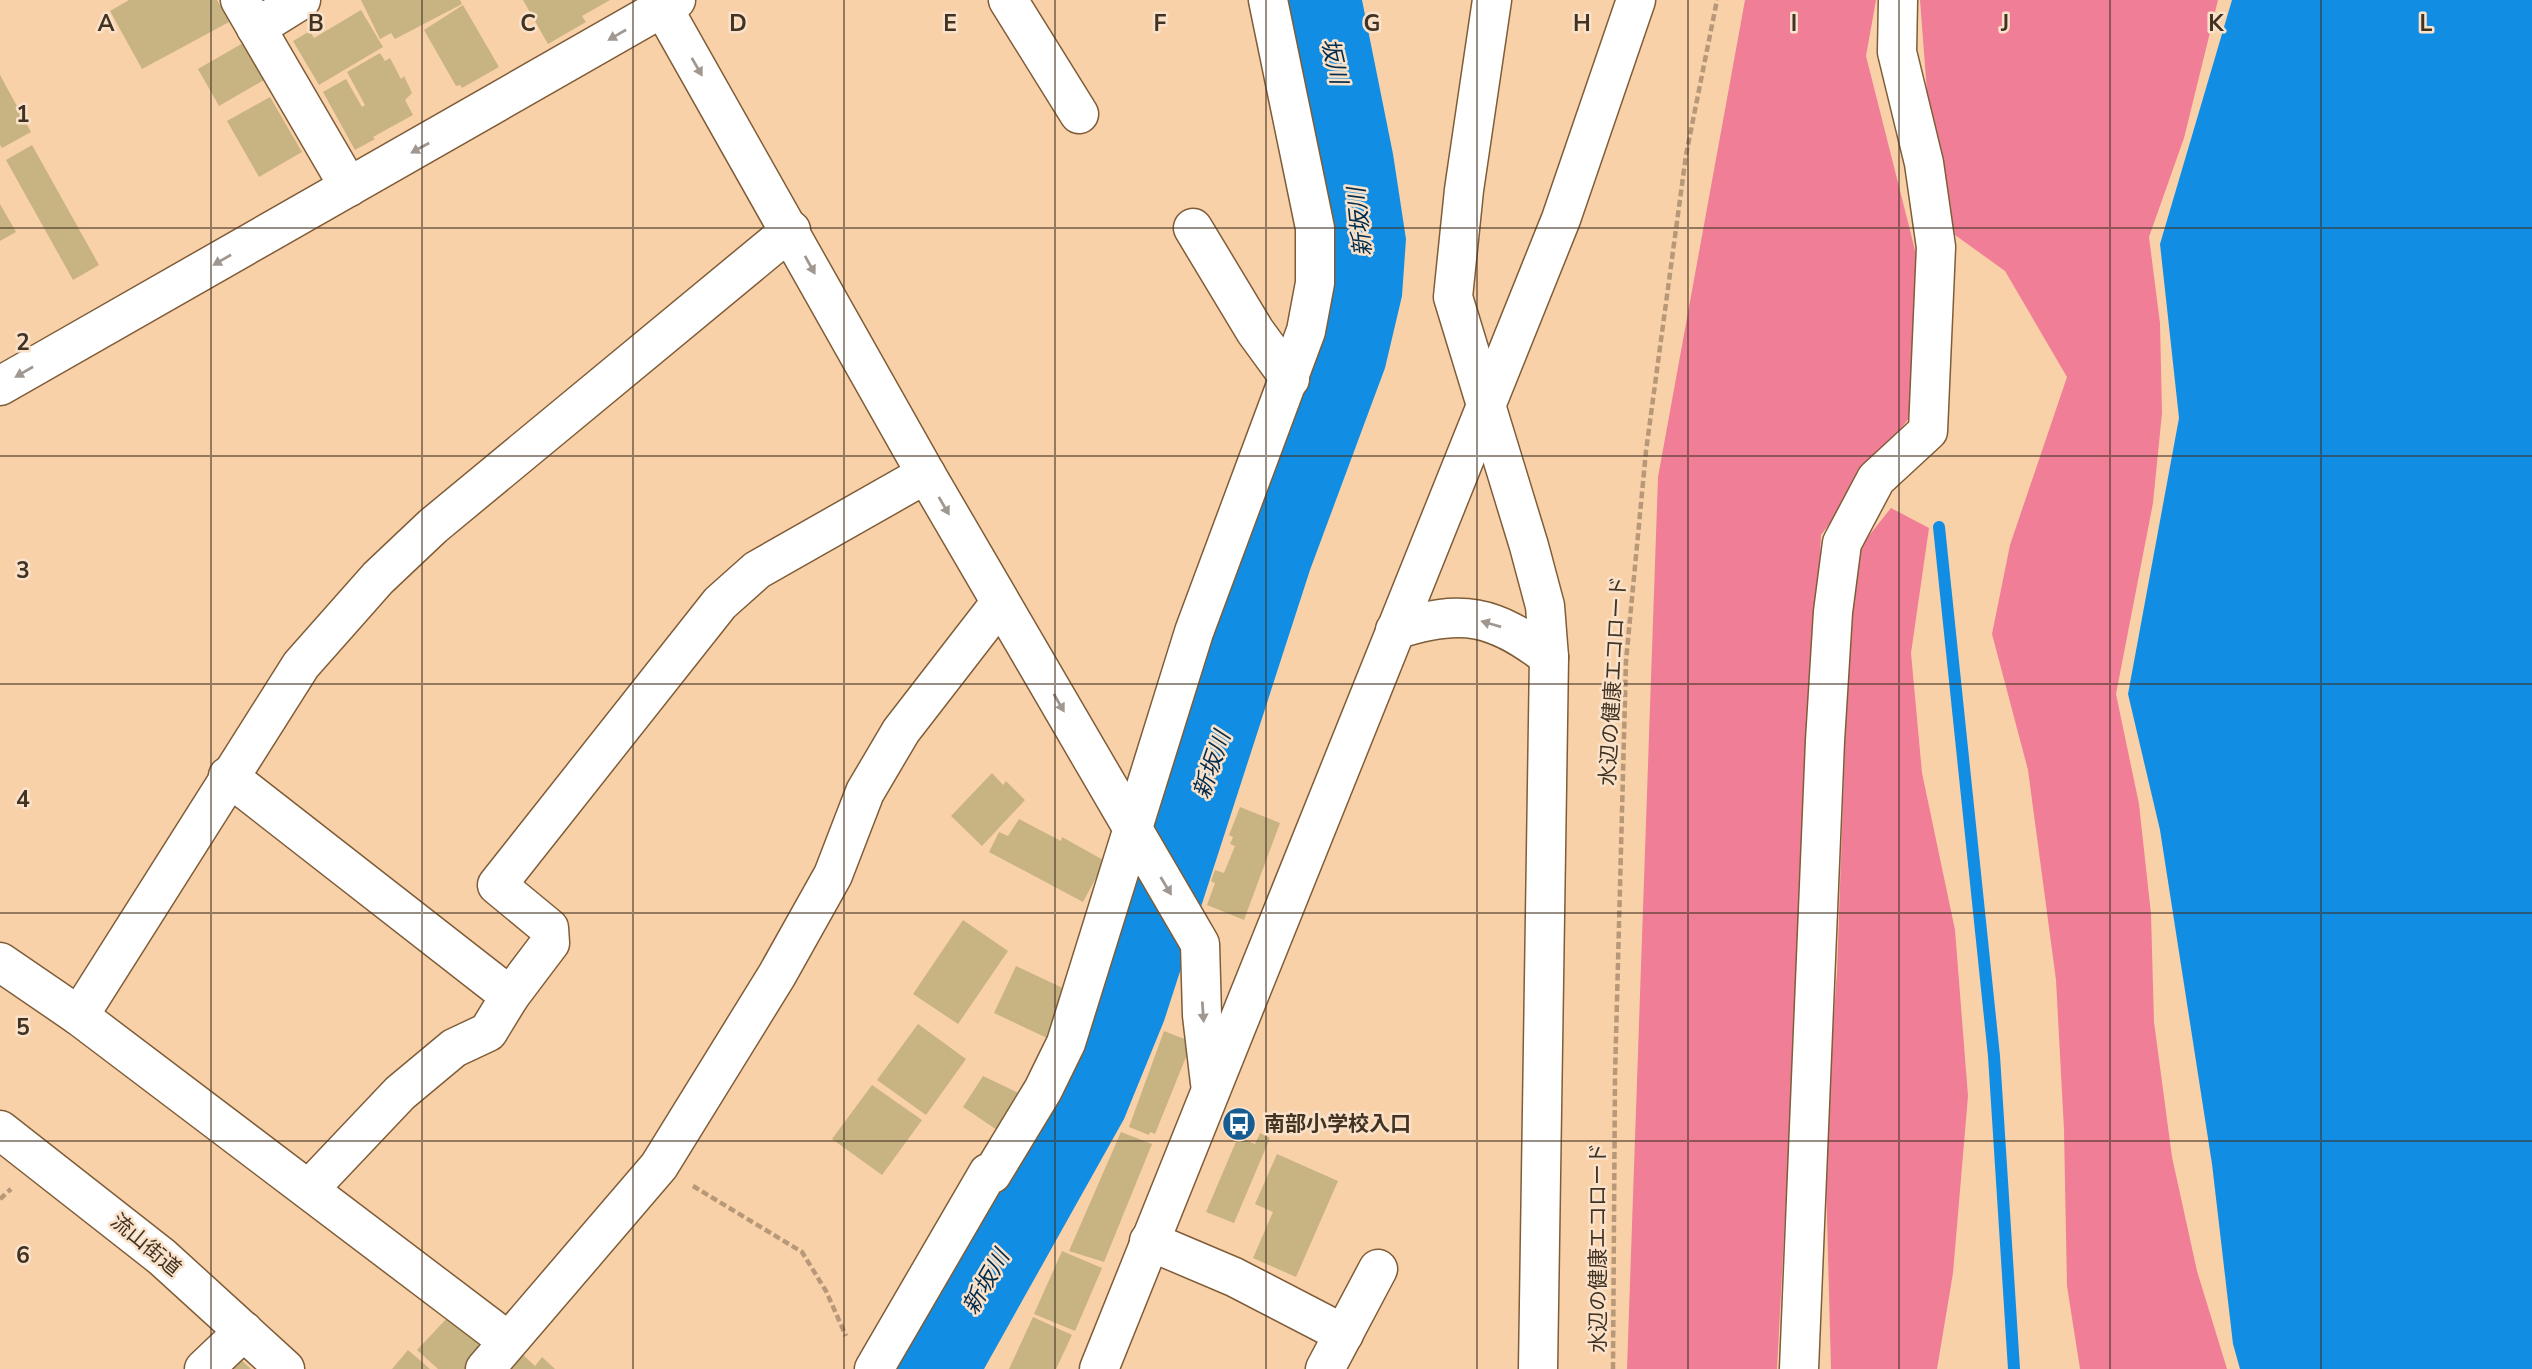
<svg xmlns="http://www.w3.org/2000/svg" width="2532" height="1369" viewBox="0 0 2532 1369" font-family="'Nunito Sans','Noto Sans JP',sans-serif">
  <rect width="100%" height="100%" fill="#f9d1a9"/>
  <g fill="#f17e97">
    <path d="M1745,0H1876L1866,56L1916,254L1909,418L1821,535L1777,1369H1627L1658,477Z"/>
    <path d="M1920,0H2218L2184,138L2149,237L2160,323L2162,413L2153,503L2116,694L2139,804L2151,914L2154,1022L2172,1157L2197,1271L2227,1369H2080L2067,1286L2064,1130L2056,980L2028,770L1992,634L2010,545L2067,377L2005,271L1955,235L1928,105Z"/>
    <path d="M1891,508L1929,528L1911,653L1922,773L1955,930L1968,1096L1953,1273L1937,1369H1831L1825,1142L1837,971L1849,631L1859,548Z"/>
  </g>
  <g fill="#118ee4">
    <path d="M1286,0H1362L1393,154L1406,239L1402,296L1385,368L1310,570L1164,1021L1124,1119L984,1369H886L998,1179L1313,368L1327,310Z"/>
    <path d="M2232,0H2532V1369H2240L2233,1344L2212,1164L2160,830L2128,694L2179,418L2160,244Z"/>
  </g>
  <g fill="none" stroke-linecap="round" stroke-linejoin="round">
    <path stroke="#118ee4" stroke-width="12" d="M1939,527L1994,1056L2014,1369"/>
  </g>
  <g fill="#c8b383">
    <path d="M129,0H217L229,22L142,69L110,11Z"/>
    <path d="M361,0H460L462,4L395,39L391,33L380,39Z"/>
    <path d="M523,0H610L582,16L586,22L548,44Z"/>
    <path d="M463,5L499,67L462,88L460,85L456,86L424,30Z"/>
    <path d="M361,10L383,47L319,85L293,41L310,31L314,38Z"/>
    <path d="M243,43L264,80L219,106L198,69Z"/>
    <path d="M380,53L385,61L390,58L401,79L404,76L412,93L405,100L413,115L373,137L375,139L355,150L323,92L346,79L362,107L365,105L347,72Z"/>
    <path d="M0,75L31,132L2,148L0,145Z"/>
    <path d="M270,97L302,152L259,177L227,121Z"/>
    <path d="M32,145L99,265L73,280L6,160Z"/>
    <path d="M0,204L16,232L0,241Z"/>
    <path d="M992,773L1003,785L1006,781L1025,800L982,846L951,816Z"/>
    <path d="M1240,807L1280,823L1244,920L1207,905L1215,883L1211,881L1215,870L1224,873L1235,846L1230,844L1233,837L1229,835Z"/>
    <path d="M1019,819L1061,841L1062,837L1105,861L1083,902L989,852L999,832L1008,836Z"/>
    <path d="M963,920L1008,951L958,1024L913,994Z"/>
    <path d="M1016,966L1069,991L1047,1038L994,1013Z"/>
    <path d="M918,1024L966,1059L926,1115L877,1080Z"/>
    <path d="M1164,1031L1192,1042L1155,1134L1150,1132L1149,1135L1129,1127Z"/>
    <path d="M983,1076L1023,1095L1000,1132L963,1107Z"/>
    <path d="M872,1085L922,1120L882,1175L832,1139Z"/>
    <path d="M1121,1132L1152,1144L1104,1262L1069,1251Z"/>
    <path d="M1260,1133L1270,1138L1234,1223L1206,1212L1238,1137L1255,1144Z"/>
    <path d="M1277,1154L1338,1181L1296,1277L1253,1258L1273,1212L1255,1204Z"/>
    <path d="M1062,1251L1102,1268L1075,1331L1034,1314Z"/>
    <path d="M449,1316L493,1349L475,1369H438L417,1350Z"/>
    <path d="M1033,1317L1072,1335L1056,1369H1009Z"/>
    <path d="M408,1350L430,1369H392Z"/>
    <path d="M519,1351L535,1366L542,1357L555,1369H504Z"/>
    <path d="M237,1356L251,1369H225Z"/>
  </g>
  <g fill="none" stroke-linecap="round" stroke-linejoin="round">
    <g stroke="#7f5d38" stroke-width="41">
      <g id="minor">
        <path d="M240,0L349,187"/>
        <path d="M1008,0L1079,114"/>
        <path d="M1492,0L1464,190L1453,297L1529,546L1545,606L1549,657L1538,1369"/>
        <path d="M663,8L926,474L1200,944L1202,1015L1210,1083"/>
        <path d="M256,28L301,0"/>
        <path d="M1193,228L1255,331L1290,379"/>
        <path d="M0,386L676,0"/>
        <path d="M1395,630C1462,608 1494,615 1549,657"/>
        <path d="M228,776L510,996L488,1032L454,1048L400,1093L310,1188"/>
        <path d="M0,962L79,1016"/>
        <path d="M510,996L550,943L549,928L497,885L720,603L757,570L926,474"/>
        <path d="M1149,1241L1234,1277L1344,1334"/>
        <path d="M508,1341L79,1016L301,665L378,578L433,526L791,230"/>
        <path d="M204,1369L244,1331"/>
        <path d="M485,1369L659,1166L777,975L833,875L865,792L901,731L1000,603"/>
        <path d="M874,1369L988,1173L992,1174L1043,1090L1066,1043L1194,632L1306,331L1315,283V228L1268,0"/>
        <path d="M1099,1369L1561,219L1636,0"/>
        <path d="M1325,1369L1378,1269"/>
        <path d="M1799,1369L1825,741L1833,612L1842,543L1876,479L1928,431L1936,247L1924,163L1897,52L1898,0"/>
      </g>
    </g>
    <g stroke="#7f5d38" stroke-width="41">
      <path id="major" d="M0,1130L162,1257L285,1369"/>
    </g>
    <g stroke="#b79878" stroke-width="4.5" stroke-dasharray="7 3.5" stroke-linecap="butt">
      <path d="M693,1186L802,1252L826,1291L846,1336"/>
      <path d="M0,1199L11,1189"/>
      <path d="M1613,1369L1615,1075L1626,661L1646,451L1686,155L1717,0"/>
    </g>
    <use href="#minor" stroke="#fff" stroke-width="38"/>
    <use href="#major" stroke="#fff" stroke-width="38"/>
  </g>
  <defs><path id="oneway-solid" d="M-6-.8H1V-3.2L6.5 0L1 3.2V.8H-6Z" transform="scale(1.75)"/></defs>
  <g fill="#a09890">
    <use href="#oneway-solid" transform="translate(617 35) rotate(150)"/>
    <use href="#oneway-solid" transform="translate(697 67) rotate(60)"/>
    <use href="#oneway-solid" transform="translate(420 148) rotate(151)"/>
    <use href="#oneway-solid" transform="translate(222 260) rotate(150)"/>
    <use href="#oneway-solid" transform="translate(810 265) rotate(61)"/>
    <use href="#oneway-solid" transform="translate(24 372) rotate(150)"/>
    <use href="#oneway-solid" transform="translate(944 506) rotate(60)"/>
    <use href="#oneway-solid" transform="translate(1491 624) rotate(-164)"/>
    <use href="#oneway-solid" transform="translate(1059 703) rotate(60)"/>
    <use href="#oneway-solid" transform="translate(1166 886) rotate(59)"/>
    <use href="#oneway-solid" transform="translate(1203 1012) rotate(86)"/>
  </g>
  <path fill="none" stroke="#413222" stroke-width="2" stroke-opacity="0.55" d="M211,0V1369M422,0V1369M633,0V1369M844,0V1369M1055,0V1369M1266,0V1369M1477,0V1369M1688,0V1369M1899,0V1369M2110,0V1369M2321,0V1369M0,228H2532M0,456H2532M0,684H2532M0,913H2532M0,1141H2532"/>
  <defs>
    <g id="bus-disc" transform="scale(1.75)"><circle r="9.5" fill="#175c90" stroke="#fae2ca"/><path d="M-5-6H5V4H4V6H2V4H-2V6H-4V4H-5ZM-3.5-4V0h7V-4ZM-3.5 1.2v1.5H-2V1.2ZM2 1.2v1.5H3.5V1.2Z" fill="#fff"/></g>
  </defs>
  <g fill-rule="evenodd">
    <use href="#bus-disc" x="1239" y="1124"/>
  </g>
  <g text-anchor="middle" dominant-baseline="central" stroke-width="5" stroke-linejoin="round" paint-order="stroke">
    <g font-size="21" fill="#413222" stroke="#fae2ca">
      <text transform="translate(1613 681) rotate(-87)">水辺の健康エコロード</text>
      <text transform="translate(146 1245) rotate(40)">流山街道</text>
      <text transform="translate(1598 1248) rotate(-90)">水辺の健康エコロード</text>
    </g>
    <g font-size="21" font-weight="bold" fill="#413222" stroke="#fae2ca" text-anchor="start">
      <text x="1264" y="1124">南部小学校入口</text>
    </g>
    <g font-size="23" font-style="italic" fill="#002c4e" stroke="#fae2ca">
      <text transform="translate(1334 61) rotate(77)">坂川</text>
      <text transform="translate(1360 222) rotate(-96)">新坂川</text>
      <text transform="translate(1212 765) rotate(-71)">新坂川</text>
      <text transform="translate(986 1282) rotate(-60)">新坂川</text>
    </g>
  </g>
  <g font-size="23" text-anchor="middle" font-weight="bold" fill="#413222" stroke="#fae2ca" stroke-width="5" stroke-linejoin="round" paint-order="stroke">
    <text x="106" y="31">A</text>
    <text x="316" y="31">B</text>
    <text x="528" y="31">C</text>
    <text x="738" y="31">D</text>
    <text x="950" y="31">E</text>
    <text x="1160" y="31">F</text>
    <text x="1372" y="31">G</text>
    <text x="1582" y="31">H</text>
    <text x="1794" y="31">I</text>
    <text x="2005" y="31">J</text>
    <text x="2216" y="31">K</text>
    <text x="2426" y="31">L</text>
    <text x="23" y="122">1</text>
    <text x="23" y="350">2</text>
    <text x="23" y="578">3</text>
    <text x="23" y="807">4</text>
    <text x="23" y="1035">5</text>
    <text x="23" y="1263">6</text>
  </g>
</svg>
